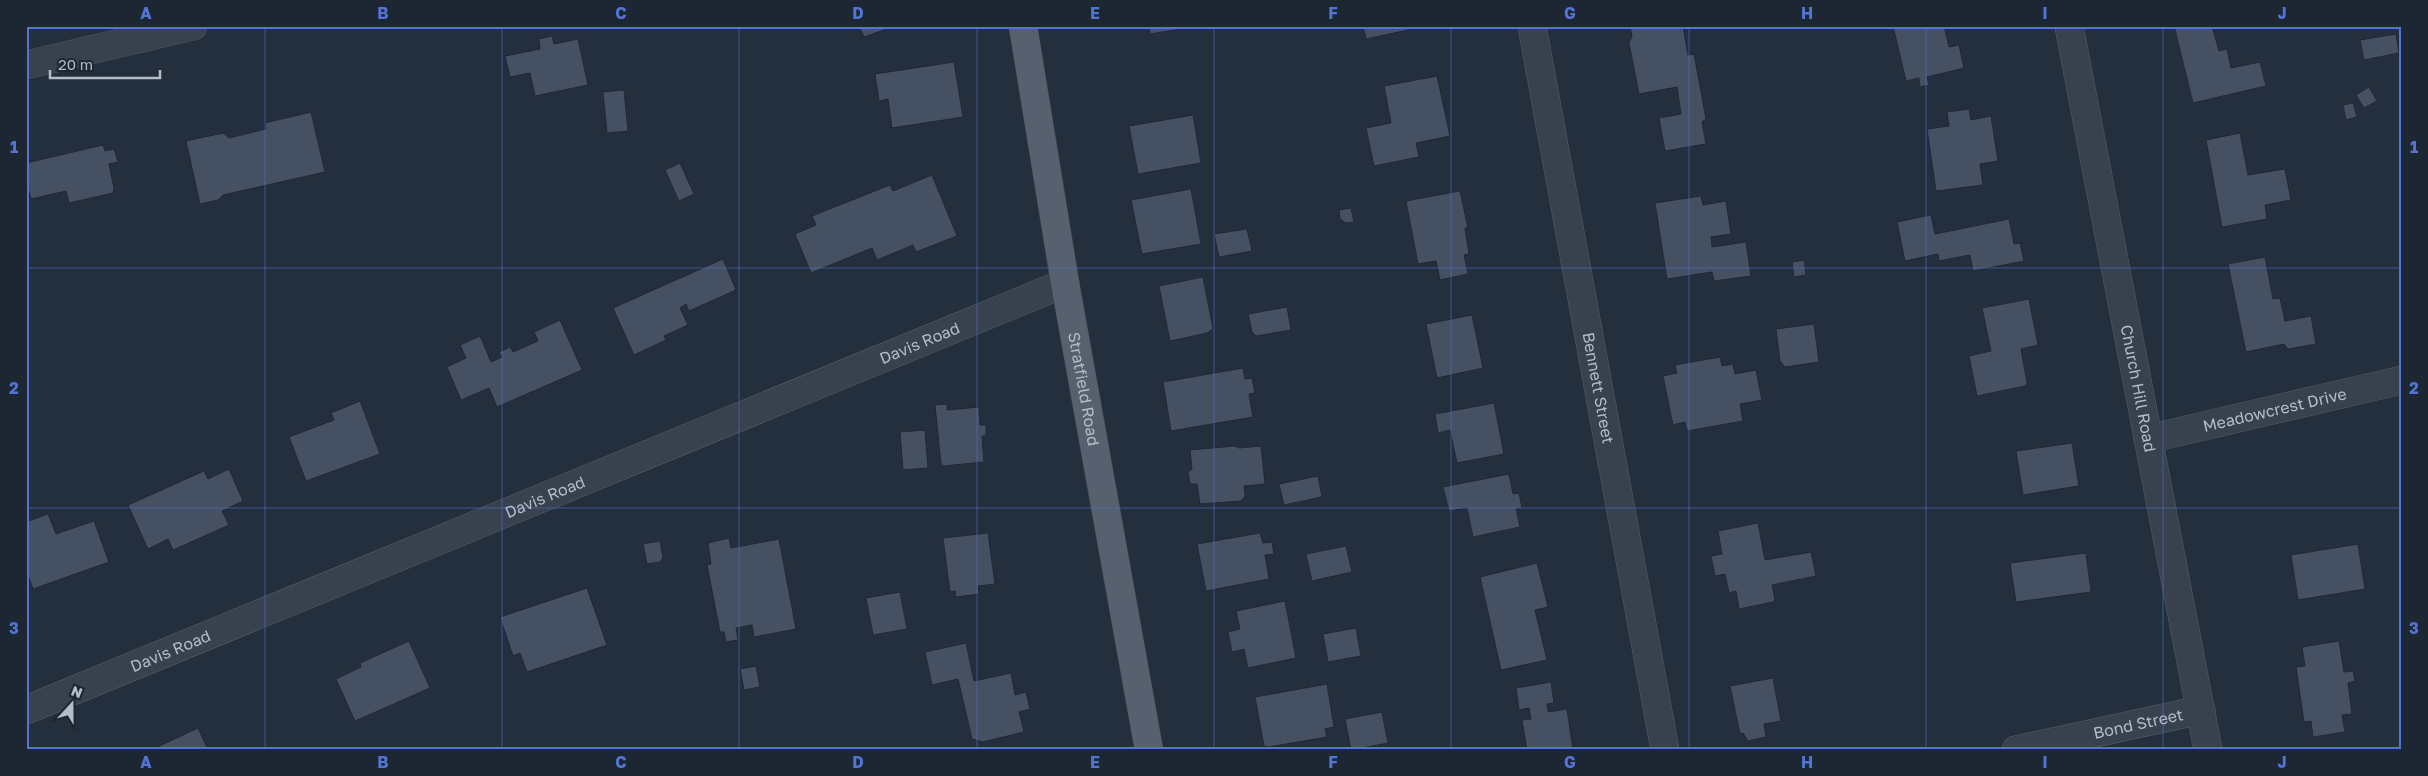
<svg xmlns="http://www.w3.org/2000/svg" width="2428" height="776" viewBox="0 0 2428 776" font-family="'Golos Text',sans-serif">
  <rect width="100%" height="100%" fill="#242f3e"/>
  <g fill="#455162" stroke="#1f2835">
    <path d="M859,26H895L864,37Z"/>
    <path d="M1149,26H1201L1150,34Z"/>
    <path d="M1363,26H1427L1366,39Z"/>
    <path d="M1630,26H1683L1688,55L1694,54L1706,119L1702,122L1706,144L1665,151L1659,118L1681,114L1677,87L1639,94L1629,43L1632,36Z"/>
    <path d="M1893,26H1944L1949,47L1959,45L1964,68L1927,77L1929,85L1920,87L1919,78L1906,81Z"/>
    <path d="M2174,26H2212L2219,51L2227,49L2231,68L2260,62L2266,86L2193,103Z"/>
    <path d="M2396,34L2399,53L2364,60L2360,40Z"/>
    <path d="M552,36L554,44L578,39L588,85L535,96L530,73L510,77L505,56L540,49L539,39Z"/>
    <path d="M954,62L963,117L892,128L888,99L879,101L875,74Z"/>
    <path d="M1437,76L1450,136L1416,143L1419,157L1374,166L1366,128L1391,123L1384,86Z"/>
    <path d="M2369,87L2377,101L2364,108L2356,95Z"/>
    <path d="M624,90L628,131L607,133L603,92Z"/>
    <path d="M2353,103L2357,117L2346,120L2343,105Z"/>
    <path d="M1969,109L1971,120L1991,116L1998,161L1980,164L1983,185L1936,191L1927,129L1949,126L1947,112Z"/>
    <path d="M311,112L325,172L223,195L218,200L200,204L186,141L223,133L229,138L266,129L265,123Z"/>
    <path d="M1193,115L1201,163L1138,174L1129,126Z"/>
    <path d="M2240,133L2248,175L2285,169L2291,200L2265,205L2267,219L2222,227L2206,140Z"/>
    <path d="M103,145L105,151L114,149L118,162L109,164L114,188L113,193L69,203L66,191L31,199L26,180V163Z"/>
    <path d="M680,163L694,194L679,201L665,170Z"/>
    <path d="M932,175L957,236L916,252L913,245L877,260L872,248L811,273L795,234L816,225L812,216L890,185L893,191Z"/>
    <path d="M1191,189L1201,244L1142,254L1131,200Z"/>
    <path d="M1460,191L1468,228H1465L1469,254L1464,255L1468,274L1440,280L1436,261L1418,264L1406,201Z"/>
    <path d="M1701,196L1703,205L1726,201L1731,234L1711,237L1712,247L1746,242L1751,276L1714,281L1712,272L1667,279L1655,203Z"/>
    <path d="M1351,208L1354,222L1346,223L1340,219L1339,210Z"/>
    <path d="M1931,215L1935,234L2009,219L2014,244L2020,243L2024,261L1973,271L1970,255L1939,261L1938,254L1905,261L1897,222Z"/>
    <path d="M1247,229L1252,251L1219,257L1214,234Z"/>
    <path d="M2265,257L2273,299L2280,298L2285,321L2311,316L2316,344L2288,349L2284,344L2246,352L2228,264Z"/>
    <path d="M723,259L736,290L689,311L686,304L680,308L688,325L664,336L666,340L634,355L613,308Z"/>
    <path d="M1804,260L1806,275L1794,277L1792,262Z"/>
    <path d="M1203,277L1213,329L1207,333L1170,341L1159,286Z"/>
    <path d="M2029,299L2038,345L2021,349L2027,383L2025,386L1977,396L1969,356L1991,351L1982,308Z"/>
    <path d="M1287,307L1291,330L1256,336L1252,332L1248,314Z"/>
    <path d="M1472,315L1483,368L1437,378L1426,324Z"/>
    <path d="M560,320L582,370L497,407L489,388L461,400L447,367L466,358L460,345L480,336L491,362L502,357L499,352L510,347L513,352L538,341L534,332Z"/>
    <path d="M1814,324L1819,362L1785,367L1780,361L1776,329Z"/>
    <path d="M1720,357L1722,366L1733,364L1735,374L1756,370L1762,400L1740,404L1743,421L1687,431L1685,422L1673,425L1663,376L1677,373L1675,365Z"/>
    <path d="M1243,368L1245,379L1252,378L1255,393L1249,394L1253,417L1171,431L1163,382Z"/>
    <path d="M360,401L380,454L306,481L289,437L334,420L331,413Z"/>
    <path d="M1494,403L1504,454L1457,463L1450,430L1438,433L1435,414Z"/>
    <path d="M947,404V410L979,407L980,425H986V436H982L984,462L944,466L941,464L935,405Z"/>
    <path d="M925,430L928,468L903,470L900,432Z"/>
    <path d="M2072,443L2079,486L2023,495L2016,451Z"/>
    <path d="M1235,446L1239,448L1261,446L1265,484L1244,486L1245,496L1241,501L1200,504L1197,484H1190L1188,472L1192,469L1190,450Z"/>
    <path d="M229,469L243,501L222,511L229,525L173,550L168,539L148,549L128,505L204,471L208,479Z"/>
    <path d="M1509,474L1513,494L1519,493L1522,508L1516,509L1520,527L1473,537L1467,508L1449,511L1443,487Z"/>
    <path d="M1318,476L1322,497L1284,505L1279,484Z"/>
    <path d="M48,514L56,534L94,521L109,562L33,589L26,570V522Z"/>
    <path d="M1758,523L1765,560L1811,552L1816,576L1772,585L1775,599L1773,602L1739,609L1736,591L1729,593L1725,574L1715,576L1711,556L1722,554L1718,531Z"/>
    <path d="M988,533L995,584L978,586L979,594L956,597L955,591L950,592L943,538Z"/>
    <path d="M1260,533L1263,543L1272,542L1274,554L1265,555L1269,579L1206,591L1197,544Z"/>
    <path d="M729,538L731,548L779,539L796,629L754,637L752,625L736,628L738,640L726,642L724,632H720L707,565L711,564L708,543Z"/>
    <path d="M660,541L663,557L660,562L647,564L643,544Z"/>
    <path d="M2358,544L2365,589L2298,600L2291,555Z"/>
    <path d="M1346,546L1352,572L1312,581L1306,554Z"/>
    <path d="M2086,553L2091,592L2016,602L2010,563Z"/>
    <path d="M1537,563L1548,607L1535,610L1547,660L1501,670L1480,577Z"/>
    <path d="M587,588L607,645L527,672L520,653L513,656L500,617Z"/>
    <path d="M900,592L907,629L873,635L866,598Z"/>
    <path d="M1285,601L1296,658L1248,668L1244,649L1232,652L1228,632L1240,629L1236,611Z"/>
    <path d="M1356,628L1361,656L1328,662L1323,634Z"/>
    <path d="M409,641L430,688L355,721L336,679L361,667L360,663Z"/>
    <path d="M2339,641L2344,672L2353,671L2355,681L2348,683L2352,714L2342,715L2345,732L2313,737L2311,721L2304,722L2296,667L2305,666L2302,647Z"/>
    <path d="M966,643L974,681L1011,673L1015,695L1026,692L1030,709L1019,712L1024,732L983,742L972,739L958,679L932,685L925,652Z"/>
    <path d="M756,666L760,687L744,690L740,669Z"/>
    <path d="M1773,678L1781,721L1764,724L1766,737L1748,741L1743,733L1740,734L1730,686Z"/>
    <path d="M1551,682L1554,703L1547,704L1548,712L1567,709L1573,750H1527L1522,720L1531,719L1529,708L1519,710L1516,688Z"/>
    <path d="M1327,684L1334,727L1325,729L1327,737L1269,747L1264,746L1255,697Z"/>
    <path d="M1382,712L1388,743L1351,750L1345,719Z"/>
    <path d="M198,728L208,750H151Z"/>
  </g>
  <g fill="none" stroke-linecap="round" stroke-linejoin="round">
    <g stroke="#565f6c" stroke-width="29">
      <g id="minor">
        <path id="s1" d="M1532,26L1665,750"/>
        <path id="s2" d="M2069,26L2208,750"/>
        <path d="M26,65L193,26"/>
        <path id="s3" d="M2148,439L2402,380"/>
        <path id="s4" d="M26,710L1065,283"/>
        <path id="s5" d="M2016,750L2201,710"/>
      </g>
    </g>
    <g stroke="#414a57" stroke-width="29">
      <g id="major">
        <path id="s6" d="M1023,26L1065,283L1149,750"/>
      </g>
    </g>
    <use href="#minor" stroke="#38414e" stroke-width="28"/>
    <use href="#major" stroke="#56606e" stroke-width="28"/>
  </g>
  <path fill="none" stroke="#5274d3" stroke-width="1" stroke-opacity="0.55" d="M265,26V750M502,26V750M739,26V750M977,26V750M1214,26V750M1451,26V750M1689,26V750M1926,26V750M2163,26V750M26,268H2402M26,508H2402"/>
  <g text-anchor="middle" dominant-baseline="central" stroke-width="4" stroke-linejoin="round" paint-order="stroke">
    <g font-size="16" fill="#b4bcc9" stroke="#1d2633">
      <text stroke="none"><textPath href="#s4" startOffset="966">Davis Road</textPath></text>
      <text stroke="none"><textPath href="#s6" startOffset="368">Stratfield Road</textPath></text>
      <text stroke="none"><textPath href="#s1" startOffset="368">Bennett Street</textPath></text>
      <text stroke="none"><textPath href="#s2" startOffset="369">Church Hill Road</textPath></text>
      <text stroke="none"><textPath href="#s3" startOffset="130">Meadowcrest Drive</textPath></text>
      <text stroke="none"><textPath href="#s4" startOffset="561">Davis Road</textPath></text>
      <text stroke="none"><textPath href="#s4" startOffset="156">Davis Road</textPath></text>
      <text stroke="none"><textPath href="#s5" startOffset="125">Bond Street</textPath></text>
    </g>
  </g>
  <rect width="2428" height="776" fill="none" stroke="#1d2633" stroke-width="55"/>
  <g transform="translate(72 704) rotate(21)" stroke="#1d2633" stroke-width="4" paint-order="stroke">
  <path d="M0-4L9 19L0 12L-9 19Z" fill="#b4bcc9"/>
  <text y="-8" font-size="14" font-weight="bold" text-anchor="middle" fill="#b4bcc9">N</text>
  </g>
  <path d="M50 70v8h110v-8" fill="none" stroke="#b4bcc9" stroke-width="2.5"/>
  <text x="58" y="70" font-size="15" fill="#b4bcc9" stroke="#1d2633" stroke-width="4" paint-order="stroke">20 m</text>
  <rect x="28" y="28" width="2372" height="720" fill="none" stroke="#5274d3" stroke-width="2"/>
  <g font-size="16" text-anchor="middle" font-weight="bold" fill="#5274d3">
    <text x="146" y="19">A</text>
    <text x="383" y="19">B</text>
    <text x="621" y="19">C</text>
    <text x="858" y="19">D</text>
    <text x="1095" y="19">E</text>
    <text x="1333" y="19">F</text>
    <text x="1570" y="19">G</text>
    <text x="1807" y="19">H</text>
    <text x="2045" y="19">I</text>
    <text x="2282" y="19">J</text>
    <text x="14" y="153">1</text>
    <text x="2414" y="153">1</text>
    <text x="14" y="394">2</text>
    <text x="2414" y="394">2</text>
    <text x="14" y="634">3</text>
    <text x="2414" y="634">3</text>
    <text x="146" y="768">A</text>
    <text x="383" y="768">B</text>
    <text x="621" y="768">C</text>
    <text x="858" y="768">D</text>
    <text x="1095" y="768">E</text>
    <text x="1333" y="768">F</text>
    <text x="1570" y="768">G</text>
    <text x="1807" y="768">H</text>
    <text x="2045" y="768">I</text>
    <text x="2282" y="768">J</text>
  </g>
</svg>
